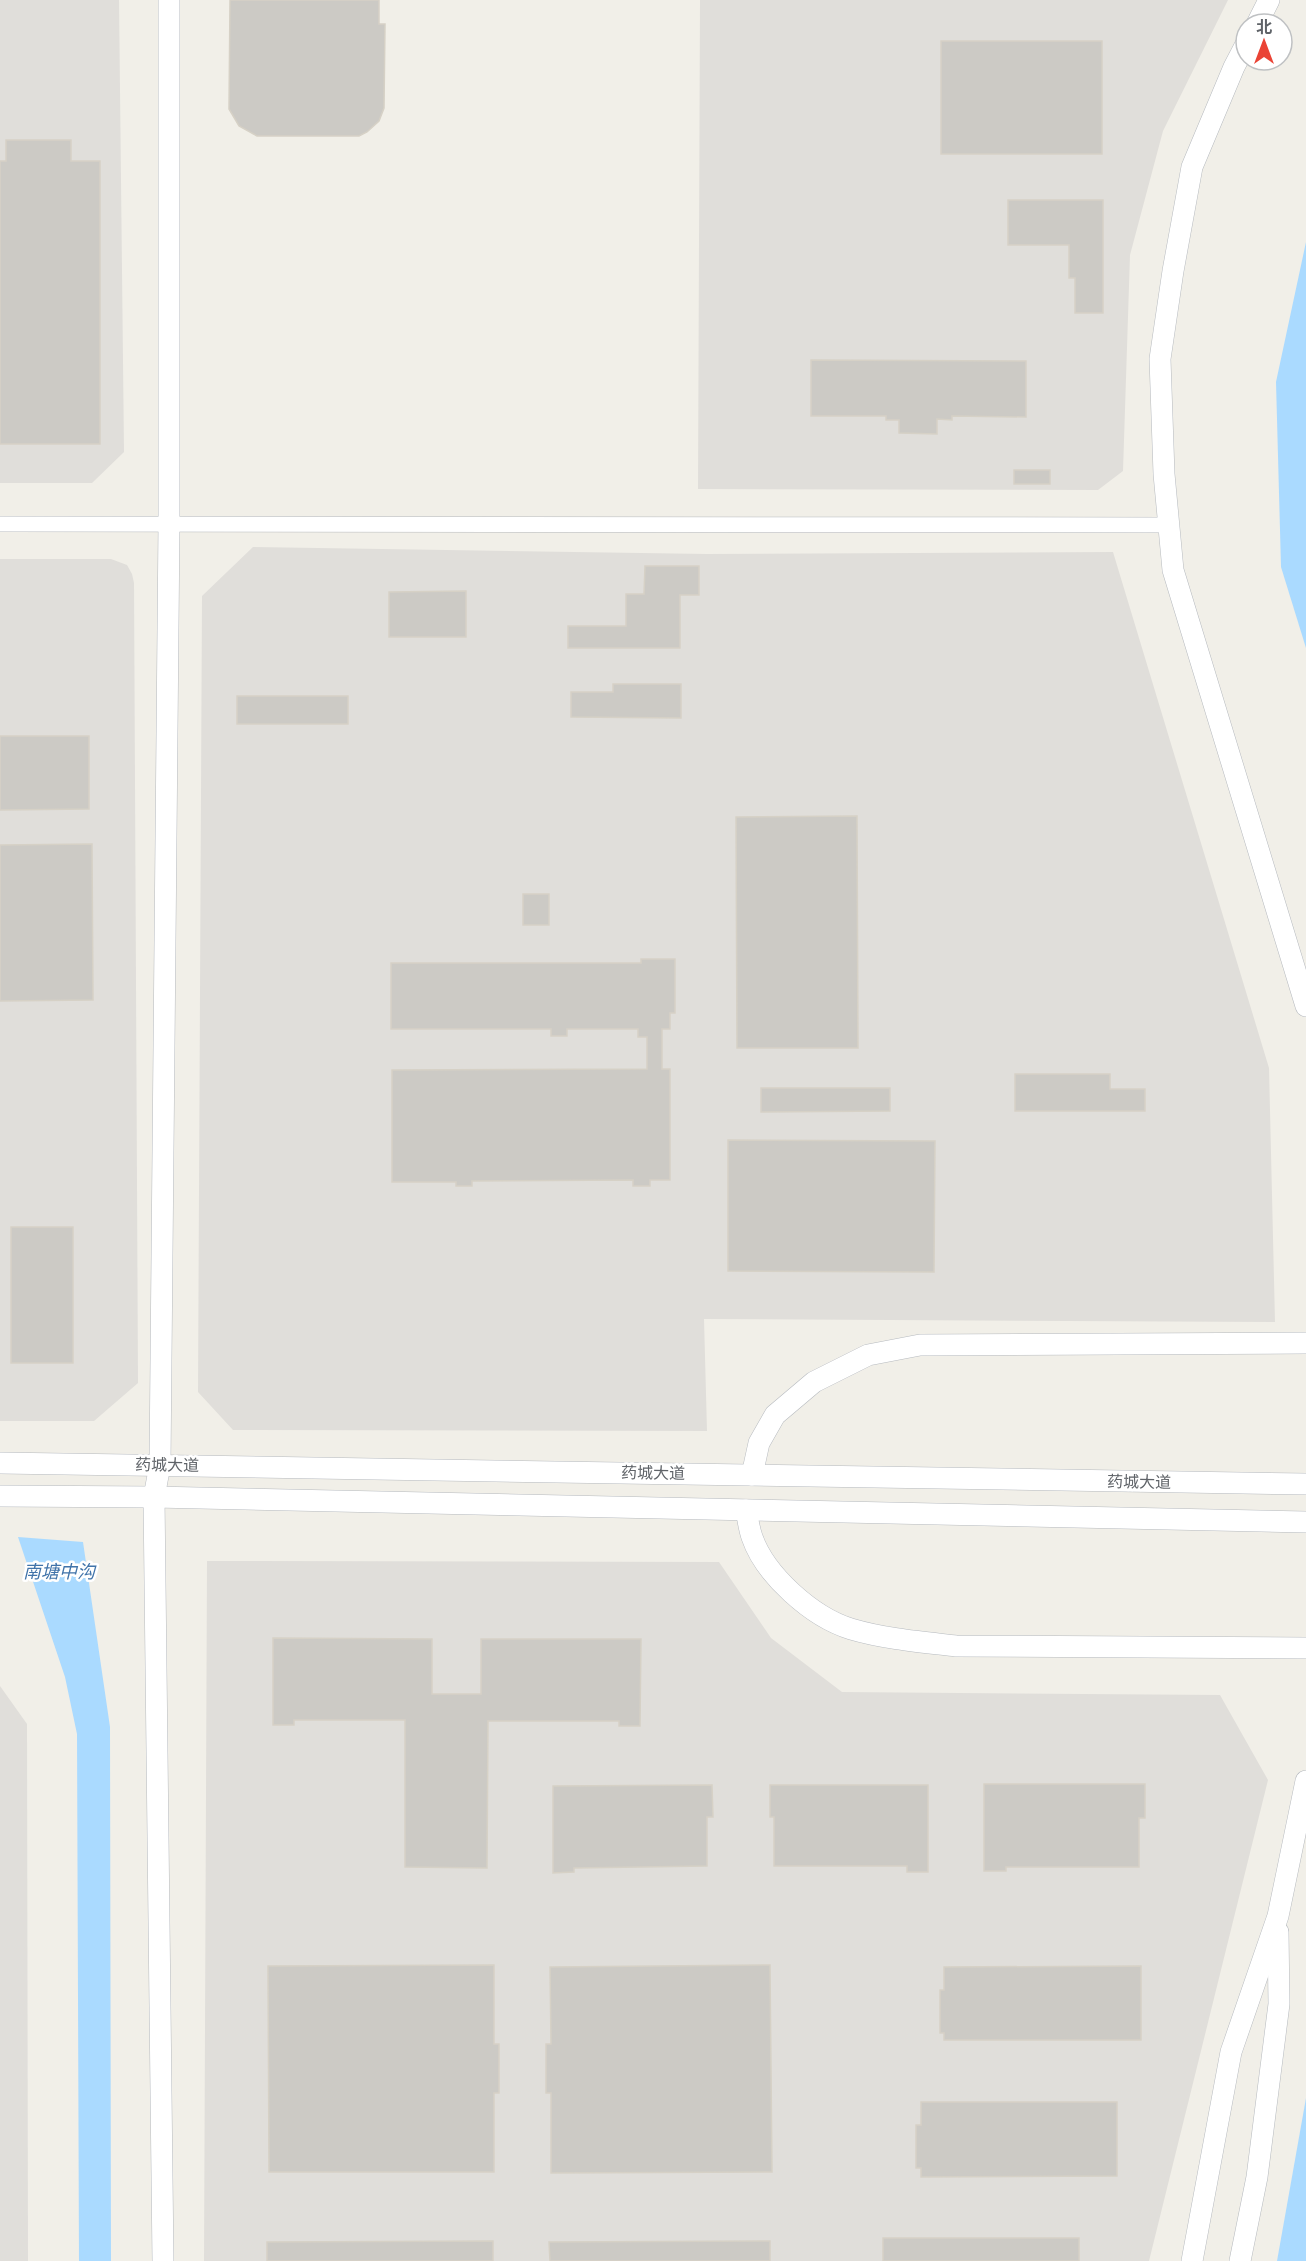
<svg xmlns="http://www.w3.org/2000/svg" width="1306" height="2261" viewBox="0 0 1306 2261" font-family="Figtree,'Noto Sans SC',sans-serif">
  <rect width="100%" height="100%" fill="#f1efe8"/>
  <g fill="#e0deda">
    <path d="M0,0H119L124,452L92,483H0Z"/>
    <path d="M700,0H1228L1163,131L1130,255L1123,471L1098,490L698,489Z"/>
    <path d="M253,547L707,554L1113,552L1269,1068L1275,1322L704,1319L707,1431L233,1430L198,1392L202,596Z"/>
    <path d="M0,559H111L127,565L132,574L134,583L138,1383L94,1421H0Z"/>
    <path d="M207,1561L719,1562L771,1638L842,1692L1220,1695L1268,1780L1149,2261H204Z"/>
    <path d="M0,1686L27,1724L28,2261H0Z"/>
  </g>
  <g fill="#aadaff">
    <path d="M1306,242V648L1281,567L1276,382Z"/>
    <path d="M18,1537L83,1542L110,1727L111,2261H79L77,1734L65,1677Z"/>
    <path d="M1306,2098V2261H1277Z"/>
  </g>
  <g fill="#cccac5" stroke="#d6d1c6" stroke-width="1.5">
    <path d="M230,0H379V24H385L384,108L379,121L367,132L359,136H257L239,126L229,109Z"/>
    <rect x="941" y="41" width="161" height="113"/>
    <path d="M6,140H71V161H100V444H0V161H6Z"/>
    <path d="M1008,200H1103V313H1075V278H1069V245H1008Z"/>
    <path d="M811,360L1026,361V417L952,416V420L937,419V434L899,433V420H886V416H811Z"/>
    <rect x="1014" y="470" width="36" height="14"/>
    <path d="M645,566H699V595H680V648H568V626H626V594H644Z"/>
    <path d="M466,591V637H389V592Z"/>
    <path d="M613,684H681V718L571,717V692H613Z"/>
    <rect x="237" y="696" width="111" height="28"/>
    <path d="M0,736H89V809L0,810Z"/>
    <path d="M857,816L858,1048H737L736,817Z"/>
    <path d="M92,844L93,1000L0,1001V845Z"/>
    <rect x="523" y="894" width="26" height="31"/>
    <path d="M641,959H675V1013H670V1029H662V1069H670V1180H650V1186H633V1180L472,1181V1186H456V1182H392V1070L647,1069V1037H638V1029H567V1036H551V1029H391V963H641Z"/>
    <path d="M1015,1074H1110V1089H1145V1111H1015Z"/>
    <path d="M761,1088H890V1111L761,1112Z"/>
    <path d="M728,1140L935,1141L934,1272L728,1271Z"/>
    <rect x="11" y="1227" width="62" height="136"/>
    <path d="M273,1638L432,1639V1694H481V1639H641L640,1726H619V1721H488L487,1868L405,1867V1720H294V1725H273Z"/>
    <path d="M984,1784H1145V1818H1139V1867H1006V1871H984Z"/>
    <path d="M712,1785L713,1817H707V1866L574,1868V1872L553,1873V1786Z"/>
    <path d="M770,1785H928V1872H907V1866H774V1817H770Z"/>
    <path d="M494,1965V2044H499V2093H494V2172H269L268,1966Z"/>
    <path d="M770,1965L772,2172L551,2173V2093H546V2044H551L550,1967Z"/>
    <path d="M1141,1966V2040H944V2033H940V1990H944V1967Z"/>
    <path d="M921,2102H1117V2176L921,2177V2168H916V2125H921Z"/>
    <rect x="883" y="2238" width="196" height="23"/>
    <path d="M493,2241V2261H267V2242Z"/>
    <path d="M770,2241V2261H550L549,2242Z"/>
  </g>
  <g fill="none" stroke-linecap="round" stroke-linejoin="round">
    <g stroke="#b5b8bc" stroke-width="16">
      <path id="street" d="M0,524L1169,525"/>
    </g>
    <g stroke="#b6babf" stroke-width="22">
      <g id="secondary">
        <path d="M1257,24L1269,0"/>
        <path d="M1246,44L1234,67L1192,167L1173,271L1160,359L1164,474L1173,570L1306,1006"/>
        <path d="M0,1463L1306,1484"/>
        <path d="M752,1475L759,1443L775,1415L814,1382L868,1355L920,1345L1306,1343"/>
        <path d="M0,1496L154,1497L1306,1522"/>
        <path d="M746,1510C748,1519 749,1529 752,1537C765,1575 812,1617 851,1629C885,1639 921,1642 956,1646L1306,1648"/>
        <path d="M163,2261L154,1497L160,1465L169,524V0"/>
        <path d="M1192,2261L1231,2052L1278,1916L1306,1781"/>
        <path d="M1240,2261L1257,2177L1279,2004L1278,1932"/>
      </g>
    </g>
    <use href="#street" stroke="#fff" stroke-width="15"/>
    <use href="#secondary" stroke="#fff" stroke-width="21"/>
  </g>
  <g text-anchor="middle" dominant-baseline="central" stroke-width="5" stroke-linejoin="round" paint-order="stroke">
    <g font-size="16" fill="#5f6368" stroke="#fff">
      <text transform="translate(167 1465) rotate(1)">药城大道</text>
      <text transform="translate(653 1473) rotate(1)">药城大道</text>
      <text transform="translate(1139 1482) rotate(1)">药城大道</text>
    </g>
    <g font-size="18" font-style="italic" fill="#4174aa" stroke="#fff">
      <text x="59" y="1572">南塘中沟</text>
    </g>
  </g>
  <g transform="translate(1264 42)"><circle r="28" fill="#ffffff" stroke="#bfc1c3" stroke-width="1.5"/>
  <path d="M0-4.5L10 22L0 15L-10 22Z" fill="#ea4335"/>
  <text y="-9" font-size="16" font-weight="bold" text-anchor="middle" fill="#5f6368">北</text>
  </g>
</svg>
